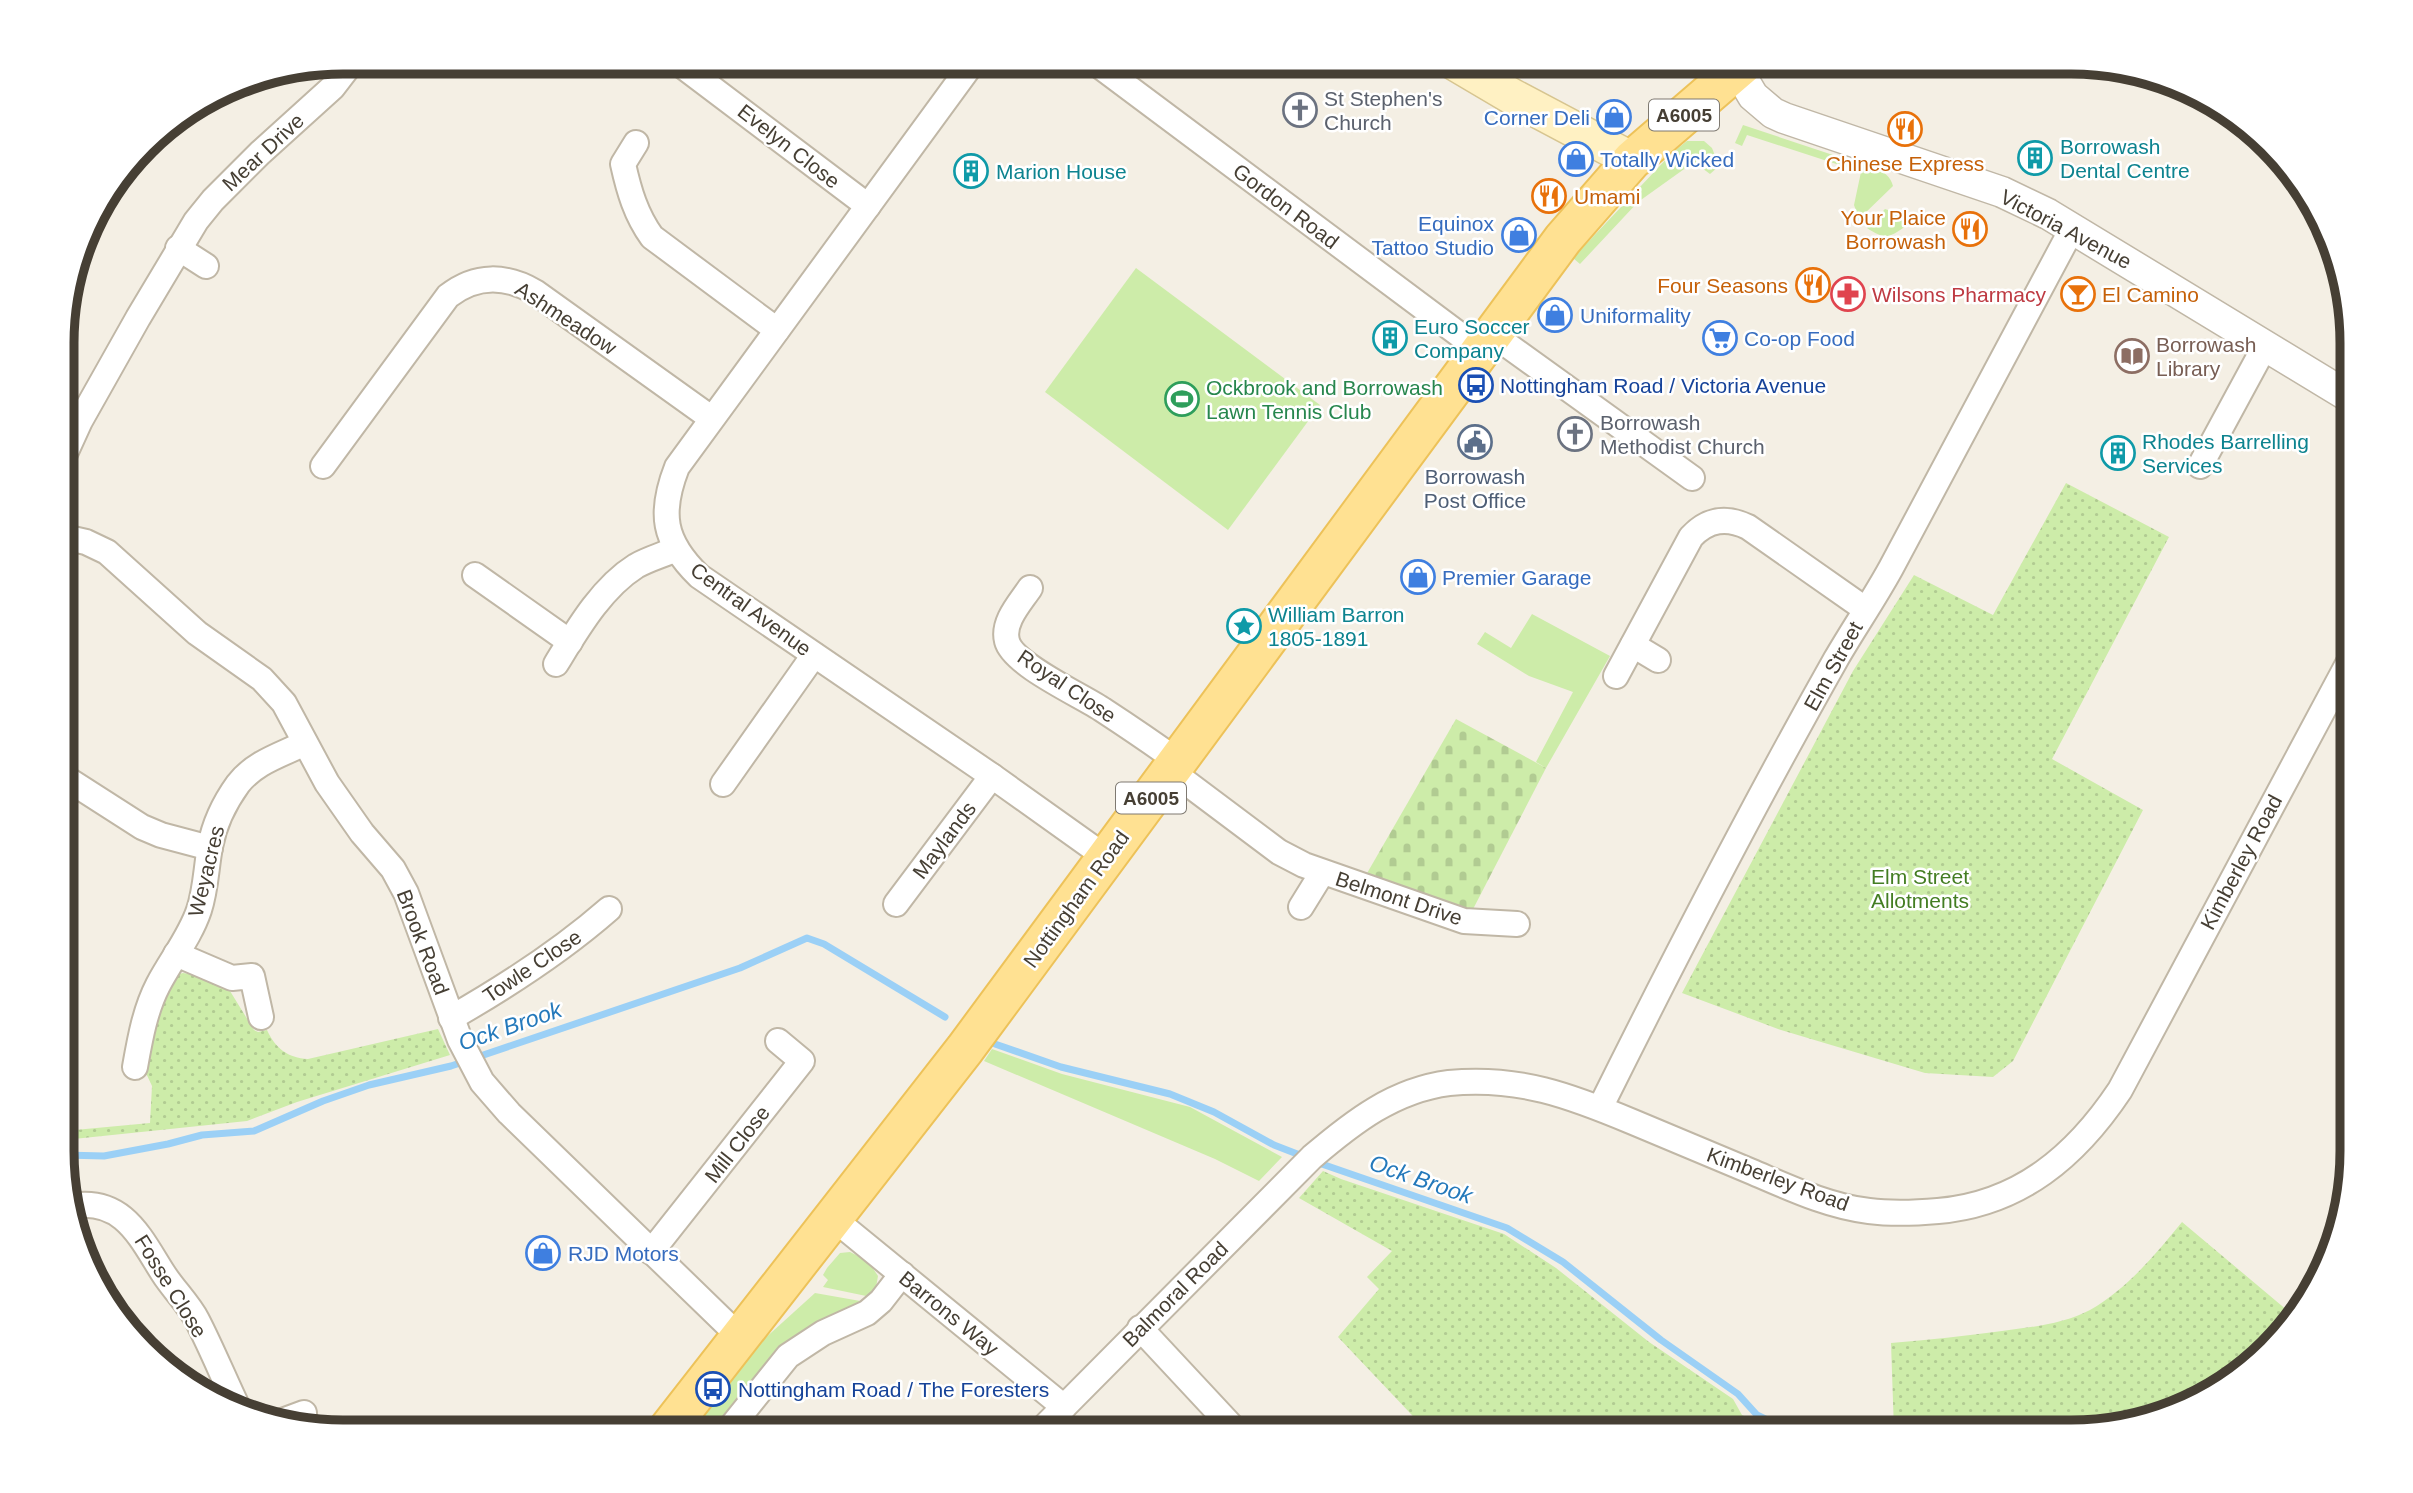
<svg xmlns="http://www.w3.org/2000/svg" width="2413" height="1493" viewBox="0 0 2413 1493" font-family="Helvetica,sans-serif">
  <defs>
    <pattern id="cemetery-stones" width="16" height="16" patternUnits="userSpaceOnUse" patternTransform="scale(1.75)"><rect width="16" height="16" fill="#cdeca9"/><path d="M2 7V4a2 2 0 0 1 4 0v3zM10 15v-3a2 2 0 0 1 4 0v3z" fill="#b1cb92"/></pattern>
    <pattern id="park-dots" width="8" height="8" patternUnits="userSpaceOnUse" patternTransform="scale(1.75)"><rect width="8" height="8" fill="#cdeca9"/><path d="M2 2h.1M6 6h.1" fill="none" stroke="#b1cb92" stroke-width="1.8" stroke-linecap="round"/></pattern>
  </defs>
  <rect width="100%" height="100%" fill="#f4efe4"/>
  <g fill="#cdeca9">
    <path d="M1743,125L1839,157V161L1845,163L1846,160C1863,165 1889,167 1893,186L1859,219L1854,205L1861,172L1747,135L1742,146L1735,143Z"/>
    <path d="M1687,141H1704L1712,148L1719,166L1710,174L1694,162L1638,202L1580,264L1573,258L1672,153Z"/>
    <path d="M1885,209L1909,217L1906,226C1889,238 1885,240 1867,228Z"/>
    <path d="M1136,268L1320,405L1228,530L1045,392Z"/>
    <path d="M1532,614L1610,656L1546,768L1536,762L1573,692L1529,676L1477,644L1485,632L1511,648Z"/>
    <path d="M992,1049L1062,1074L1190,1107L1282,1157L1259,1181L1215,1159L984,1061Z"/>
    <path d="M850,1252L868,1261L878,1276L875,1293L871,1297L823,1287L828,1280L823,1275L827,1268L840,1253Z"/>
    <path d="M815,1293L866,1302L716,1432H690L751,1351Z"/>
  </g>
  <path fill="url(#cemetery-stones)" d="M1456,719L1546,768L1471,913L1366,875Z"/>
  <g fill="url(#park-dots)">
    <path d="M2066,483L2169,537L2052,759L2143,810L2013,1061L1993,1077L1925,1073L1781,1030L1682,993L1853,671L1914,575L1993,615Z"/>
    <path d="M183,973L196,975L230,991L254,1030L258,1032L267,1030C275,1048 288,1058 308,1059L438,1029L450,1055L297,1102L247,1121L64,1140V1131L150,1123L152,1086L145,1071L159,1009L175,975Z"/>
    <path d="M1323,1171L1341,1179L1504,1234L1556,1268L1649,1342L1733,1399L1742,1415L1776,1431H1427L1338,1337L1379,1289L1367,1277L1392,1251L1299,1198Z"/>
    <path d="M2182,1222L2294,1316L2211,1394L2088,1431H1894L1891,1343C1929,1340 1965,1336 2002,1331C2032,1327 2063,1324 2090,1310C2127,1289 2156,1254 2182,1222Z"/>
  </g>
  <g fill="none" stroke-linecap="round" stroke-linejoin="round">
    <g stroke="#9bd0f6" stroke-width="7">
      <path d="M995,1044L1061,1067L1170,1094L1214,1112L1274,1145L1305,1157"/>
      <path d="M64,1155L104,1156L168,1144L202,1135L254,1131L323,1101L369,1085L451,1066L740,968L807,938L824,944L945,1017"/>
      <path d="M1316,1162L1507,1228L1563,1262L1661,1340L1738,1394L1757,1415L1790,1431"/>
    </g>
    <g stroke="#c0b7a6" stroke-width="28">
      <g id="minor">
        <path d="M676,61L868,206"/>
        <path d="M974,61L677,467C659,513 663,541 699,576L992,776L1107,858"/>
        <path d="M1093,61L1480,350"/>
        <path d="M636,143L623,164C629,191 636,215 652,237L777,330"/>
        <path d="M178,248L206,266"/>
        <path d="M1492,334L1692,478"/>
        <path d="M64,456L80,421L138,318L196,221L213,200L260,153L333,87L353,61"/>
        <path d="M323,466L448,296C476,274 506,275 535,292L711,418"/>
        <path d="M2200,466L2265,346"/>
        <path d="M64,537L86,542L107,552L197,633L262,679L284,703L327,783L362,833L393,869L406,893L460,1040L482,1082L509,1113L740,1337"/>
        <path d="M475,575L570,642"/>
        <path d="M1030,588C1020,603 1002,622 1007,641C1013,665 1083,696 1103,710C1129,727 1154,744 1179,762"/>
        <path d="M1633,645L1658,660"/>
        <path d="M556,664C577,630 601,588 636,566C648,559 663,555 676,549"/>
        <path d="M1616,676L1691,537C1708,519 1727,517 1748,527L1865,609"/>
        <path d="M1171,771L1279,852L1304,865L1464,921L1517,924"/>
        <path d="M64,777L142,827L161,835L210,848"/>
        <path d="M723,784L814,655"/>
        <path d="M896,904L992,776"/>
        <path d="M1301,907L1322,873"/>
        <path d="M176,954L232,978L252,976L261,1017"/>
        <path d="M451,1018C507,986 561,951 609,909"/>
        <path d="M135,1067C140,1039 145,1010 158,985C171,960 190,937 199,910C206,889 206,868 210,847C214,825 225,802 238,784C255,762 281,755 305,743"/>
        <path d="M1600,1108C1675,957 1753,806 1836,659C1854,628 1874,599 1891,568L2073,227"/>
        <path d="M71,1206C123,1197 140,1237 163,1273C173,1289 188,1303 197,1320C212,1349 224,1379 238,1408"/>
        <path d="M834,1219L1064,1407"/>
        <path d="M651,1252L802,1061L778,1041"/>
        <path d="M1140,1328L1236,1431"/>
        <path d="M277,1423L304,1413"/>
        <path d="M727,1432L788,1356L823,1333L867,1313L881,1301L902,1274"/>
        <path d="M1039,1432L1312,1157C1353,1122 1394,1090 1449,1083C1518,1076 1571,1096 1633,1122C1672,1138 1711,1155 1750,1171C1788,1187 1827,1206 1869,1211C1892,1214 1915,1213 1938,1211C2020,1204 2076,1156 2120,1090L2351,658"/>
      </g>
    </g>
    <g stroke="#c0b7a6" stroke-width="33">
      <path id="tertiary" d="M1737,69L1753,96L1773,113L1784,118L2002,192L2048,214L2351,398"/>
    </g>
    <g stroke="#d7c590" stroke-width="38">
      <path id="secondary" d="M1452,61L1513,97L1632,160"/>
    </g>
    <g stroke="#edc259" stroke-width="42">
      <path id="primary" d="M666,1432L965,1049L1563,239L1632,160L1747,61"/>
    </g>
    <use href="#minor" stroke="#fff" stroke-width="24"/>
    <use href="#tertiary" stroke="#fff" stroke-width="30"/>
    <use href="#secondary" stroke="#fff1c3" stroke-width="35"/>
    <use href="#primary" stroke="#ffe192" stroke-width="38"/>
  </g>
  <defs>
    <g id="church-ring" transform="scale(1.75)"><circle r="9.5" fill="#fff" stroke="#6b7280" stroke-width="1.5"/><path d="M-1.2-6h2.4v3.5h3.3v2.4h-3.3V6h-2.4V-.1h-3.3v-2.4h3.3Z" fill="#6b7280"/></g>
    <g id="shop-ring" transform="scale(1.75)"><circle r="9.5" fill="#fff" stroke="#3f7fe0" stroke-width="1.5"/><path d="M-5-2.5h2.3a2.7 3.5 0 0 1 5.4 0H5L5.5 6h-11ZM-1.5-2.5h3a1.5 2.3 0 0 0-3 0Z" fill="#3f7fe0"/></g>
    <g id="restaurant-ring" transform="scale(1.75)"><circle r="9.5" fill="#fff" stroke="#e8710a" stroke-width="1.5"/><path d="M-5-6h1v4h1v-4h1v4h1v-4h1v5L-1.5 .5V6h-2V.5L-5-1ZM5-6V6H3V1.5H1.5Q1.5-4 5-6Z" fill="#e8710a"/></g>
    <g id="building-ring" transform="scale(1.75)"><circle r="9.5" fill="#fff" stroke="#0f9aa8" stroke-width="1.5"/><path d="M-4-6H4V6H1V3H-1V6H-4ZM-2.5-4.3h1.7v1.8h-1.7ZM.8-4.3h1.7v1.8H.8ZM-2.5-1h1.7V.8h-1.7ZM.8-1h1.7V.8H.8Z" fill="#0f9aa8"/></g>
    <g id="pharmacy-ring" transform="scale(1.75)"><circle r="9.5" fill="#fff" stroke="#e0444e" stroke-width="1.5"/><path d="M-2-6h4v4h4v4h-4v4h-4v-4h-4v-4h4Z" fill="#e0444e"/></g>
    <g id="bar-ring" transform="scale(1.75)"><circle r="9.5" fill="#fff" stroke="#e8710a" stroke-width="1.5"/><path d="M-6-5H6L.8 .8V4.5H3.5V6h-7V4.5H-.8V.8Z" fill="#e8710a"/></g>
    <g id="supermarket-ring" transform="scale(1.75)"><circle r="9.5" fill="#fff" stroke="#3f7fe0" stroke-width="1.5"/><path d="M-6-5.5h2.5l.6 2H6L4.5 2H-2.5L-4.4-4H-6ZM-1.5 3.2a1.3 1.3 0 1 0 .1 0ZM3 3.2a1.3 1.3 0 1 0 .1 0Z" fill="#3f7fe0"/></g>
    <g id="library-ring" transform="scale(1.75)"><circle r="9.5" fill="#fff" stroke="#8d6e63" stroke-width="1.5"/><path d="M-6-4Q-3-5.5-.7-3.5V5Q-3 3-6 4ZM6-4Q3-5.5 .7-3.5V5Q3 3 6 4Z" fill="#8d6e63"/></g>
    <g id="bus-ring" transform="scale(1.75)"><circle r="9.5" fill="#fff" stroke="#1a4fb4" stroke-width="1.5"/><path d="M-5-6H5V4H4V6H2V4H-2V6H-4V4H-5ZM-3.5-4V0h7V-4ZM-3.5 1.2v1.5H-2V1.2ZM2 1.2v1.5H3.5V1.2Z" fill="#1a4fb4"/></g>
    <g id="stadium-ring" transform="scale(1.75)"><circle r="9.5" fill="#fff" stroke="#2e9e5b" stroke-width="1.5"/><path d="M0-5a6.5 5 0 1 0 0 10a6.5 5 0 1 0 0-10ZM-3.5-1.8h7v3.6h-7Z" fill="#2e9e5b"/></g>
    <g id="civic-ring" transform="scale(1.75)"><circle r="9.5" fill="#fff" stroke="#5c6f8a" stroke-width="1.5"/><path d="M-.6-6.5H3V-4.5H.6V-3L4-1V1h2V6H-6V1h2V-1L-.6-3ZM-1.2 2.5V6h2.4V2.5Z" fill="#5c6f8a"/></g>
    <g id="sight-ring" transform="scale(1.75)"><circle r="9.5" fill="#fff" stroke="#0f9aa8" stroke-width="1.5"/><path d="M0-6L1.8-2.2L6-1.7L2.9 1.2L3.7 5.4L0 3.3L-3.7 5.4L-2.9 1.2L-6-1.7L-1.8-2.2Z" fill="#0f9aa8"/></g>
  </defs>
  <g fill-rule="evenodd">
    <use href="#church-ring" x="1300" y="110"/>
    <use href="#shop-ring" x="1614" y="117"/>
    <use href="#restaurant-ring" x="1905" y="129"/>
    <use href="#building-ring" x="2035" y="158"/>
    <use href="#shop-ring" x="1576" y="159"/>
    <use href="#building-ring" x="971" y="171"/>
    <use href="#restaurant-ring" x="1549" y="196"/>
    <use href="#restaurant-ring" x="1970" y="229"/>
    <use href="#shop-ring" x="1519" y="235"/>
    <use href="#restaurant-ring" x="1813" y="285"/>
    <use href="#pharmacy-ring" x="1848" y="294"/>
    <use href="#bar-ring" x="2078" y="294"/>
    <use href="#shop-ring" x="1555" y="315"/>
    <use href="#building-ring" x="1390" y="338"/>
    <use href="#supermarket-ring" x="1720" y="338"/>
    <use href="#library-ring" x="2132" y="356"/>
    <use href="#bus-ring" x="1476" y="385"/>
    <use href="#stadium-ring" x="1182" y="399"/>
    <use href="#church-ring" x="1575" y="434"/>
    <use href="#civic-ring" x="1475" y="442"/>
    <use href="#building-ring" x="2118" y="453"/>
    <use href="#shop-ring" x="1418" y="577"/>
    <use href="#sight-ring" x="1244" y="626"/>
    <use href="#shop-ring" x="543" y="1253"/>
    <use href="#bus-ring" x="713" y="1389"/>
  </g>
  <g text-anchor="middle" dominant-baseline="central" stroke-width="5" stroke-linejoin="round" paint-order="stroke">
    <g fill="#fff" stroke="#7e7971" stroke-width="2">
      <rect x="1649" y="99.5" width="70" height="31" rx="5"/>
      <rect x="1116" y="782.5" width="70" height="31" rx="5"/>
    </g>
    <g font-size="19" font-weight="bold" fill="#463f34">
      <text x="1684" y="115">A6005</text>
      <text x="1151" y="798">A6005</text>
    </g>
    <g font-size="21" fill="#5b616d" stroke="#fff" text-anchor="start">
      <text x="1324" y="98">St Stephen's<tspan x="1324" dy="24">Church</tspan></text>
      <text x="1600" y="422">Borrowash<tspan x="1600" dy="24">Methodist Church</tspan></text>
    </g>
    <g font-size="21" fill="#366cbe" stroke="#fff" text-anchor="start">
      <text x="1590" y="117" text-anchor="end">Corner Deli</text>
      <text x="1600" y="159">Totally Wicked</text>
      <text x="1494" y="223" text-anchor="end">Equinox<tspan x="1494" dy="24">Tattoo Studio</tspan></text>
      <text x="1580" y="315">Uniformality</text>
      <text x="1744" y="338">Co-op Food</text>
      <text x="1442" y="577">Premier Garage</text>
      <text x="568" y="1253">RJD Motors</text>
    </g>
    <g font-size="21" fill="#463f34" stroke="#fff">
      <text transform="translate(789 146) rotate(38)">Evelyn Close</text>
      <text transform="translate(263 152) rotate(-43)">Mear Drive</text>
      <text transform="translate(1286 206) rotate(37)">Gordon Road</text>
      <text transform="translate(2066 229) rotate(28)">Victoria Avenue</text>
      <text transform="translate(566 318) rotate(33)">Ashmeadow</text>
      <text transform="translate(751 609) rotate(36)">Central Avenue</text>
      <text transform="translate(1833 666) rotate(-61)">Elm Street</text>
      <text transform="translate(1067 686) rotate(34)">Royal Close</text>
      <text transform="translate(944 840) rotate(-53)">Maylands</text>
      <text transform="translate(2241 862) rotate(-62)">Kimberley Road</text>
      <text transform="translate(206 871) rotate(-76)">Weyacres</text>
      <text transform="translate(1399 898) rotate(18)">Belmont Drive</text>
      <text transform="translate(1076 899) rotate(-54)">Nottingham Road</text>
      <text transform="translate(423 942) rotate(69)">Brook Road</text>
      <text transform="translate(532 966) rotate(-34)">Towle Close</text>
      <text transform="translate(737 1144) rotate(-52)">Mill Close</text>
      <text transform="translate(1778 1179) rotate(20)">Kimberley Road</text>
      <text transform="translate(171 1286) rotate(58)">Fosse Close</text>
      <text transform="translate(1175 1294) rotate(-45)">Balmoral Road</text>
      <text transform="translate(949 1313) rotate(39)">Barrons Way</text>
    </g>
    <g font-size="21" fill="#0d838f" stroke="#fff" text-anchor="start">
      <text x="2060" y="146">Borrowash<tspan x="2060" dy="24">Dental Centre</tspan></text>
      <text x="996" y="171">Marion House</text>
      <text x="1414" y="326">Euro Soccer<tspan x="1414" dy="24">Company</tspan></text>
      <text x="2142" y="441">Rhodes Barrelling<tspan x="2142" dy="24">Services</tspan></text>
      <text x="1268" y="614">William Barron<tspan x="1268" dy="24">1805-1891</tspan></text>
    </g>
    <g font-size="21" fill="#c56008" stroke="#fff" text-anchor="start">
      <text x="1905" y="163" text-anchor="middle">Chinese Express</text>
      <text x="1574" y="196">Umami</text>
      <text x="1946" y="217" text-anchor="end">Your Plaice<tspan x="1946" dy="24">Borrowash</tspan></text>
      <text x="1788" y="285" text-anchor="end">Four Seasons</text>
      <text x="2102" y="294">El Camino</text>
    </g>
    <g font-size="21" fill="#be3a42" stroke="#fff" text-anchor="start">
      <text x="1872" y="294">Wilsons Pharmacy</text>
    </g>
    <g font-size="21" fill="#785e54" stroke="#fff" text-anchor="start">
      <text x="2156" y="344">Borrowash<tspan x="2156" dy="24">Library</tspan></text>
    </g>
    <g font-size="21" fill="#164399" stroke="#fff" text-anchor="start">
      <text x="1500" y="385">Nottingham Road / Victoria Avenue</text>
      <text x="738" y="1389">Nottingham Road / The Foresters</text>
    </g>
    <g font-size="21" fill="#27864d" stroke="#fff" text-anchor="start">
      <text x="1206" y="387">Ockbrook and Borrowash<tspan x="1206" dy="24">Lawn Tennis Club</tspan></text>
    </g>
    <g font-size="21" fill="#4e5e75" stroke="#fff">
      <text x="1475" y="476">Borrowash<tspan x="1475" dy="24">Post Office</tspan></text>
    </g>
    <g font-size="21" fill="#437d22" stroke="#fff">
      <text x="1920" y="876">Elm Street<tspan x="1920" dy="24">Allotments</tspan></text>
    </g>
    <g font-size="23" font-style="italic" fill="#2479bb" stroke="#fff">
      <text transform="translate(510 1026) rotate(-19)">Ock Brook</text>
      <text transform="translate(1421 1179) rotate(19)">Ock Brook</text>
    </g>
  </g>
  <path d="M0 0H2413V1493H0ZM343 74H2071A269 269 0 0 1 2340 343V1151A269 269 0 0 1 2071 1420H343A269 269 0 0 1 74 1151V343A269 269 0 0 1 343 74Z" fill="#fff" fill-rule="evenodd"/>
  <path fill="none" stroke="#463f34" stroke-width="9" d="M343 74H2071A269 269 0 0 1 2340 343V1151A269 269 0 0 1 2071 1420H343A269 269 0 0 1 74 1151V343A269 269 0 0 1 343 74Z"/>
</svg>
